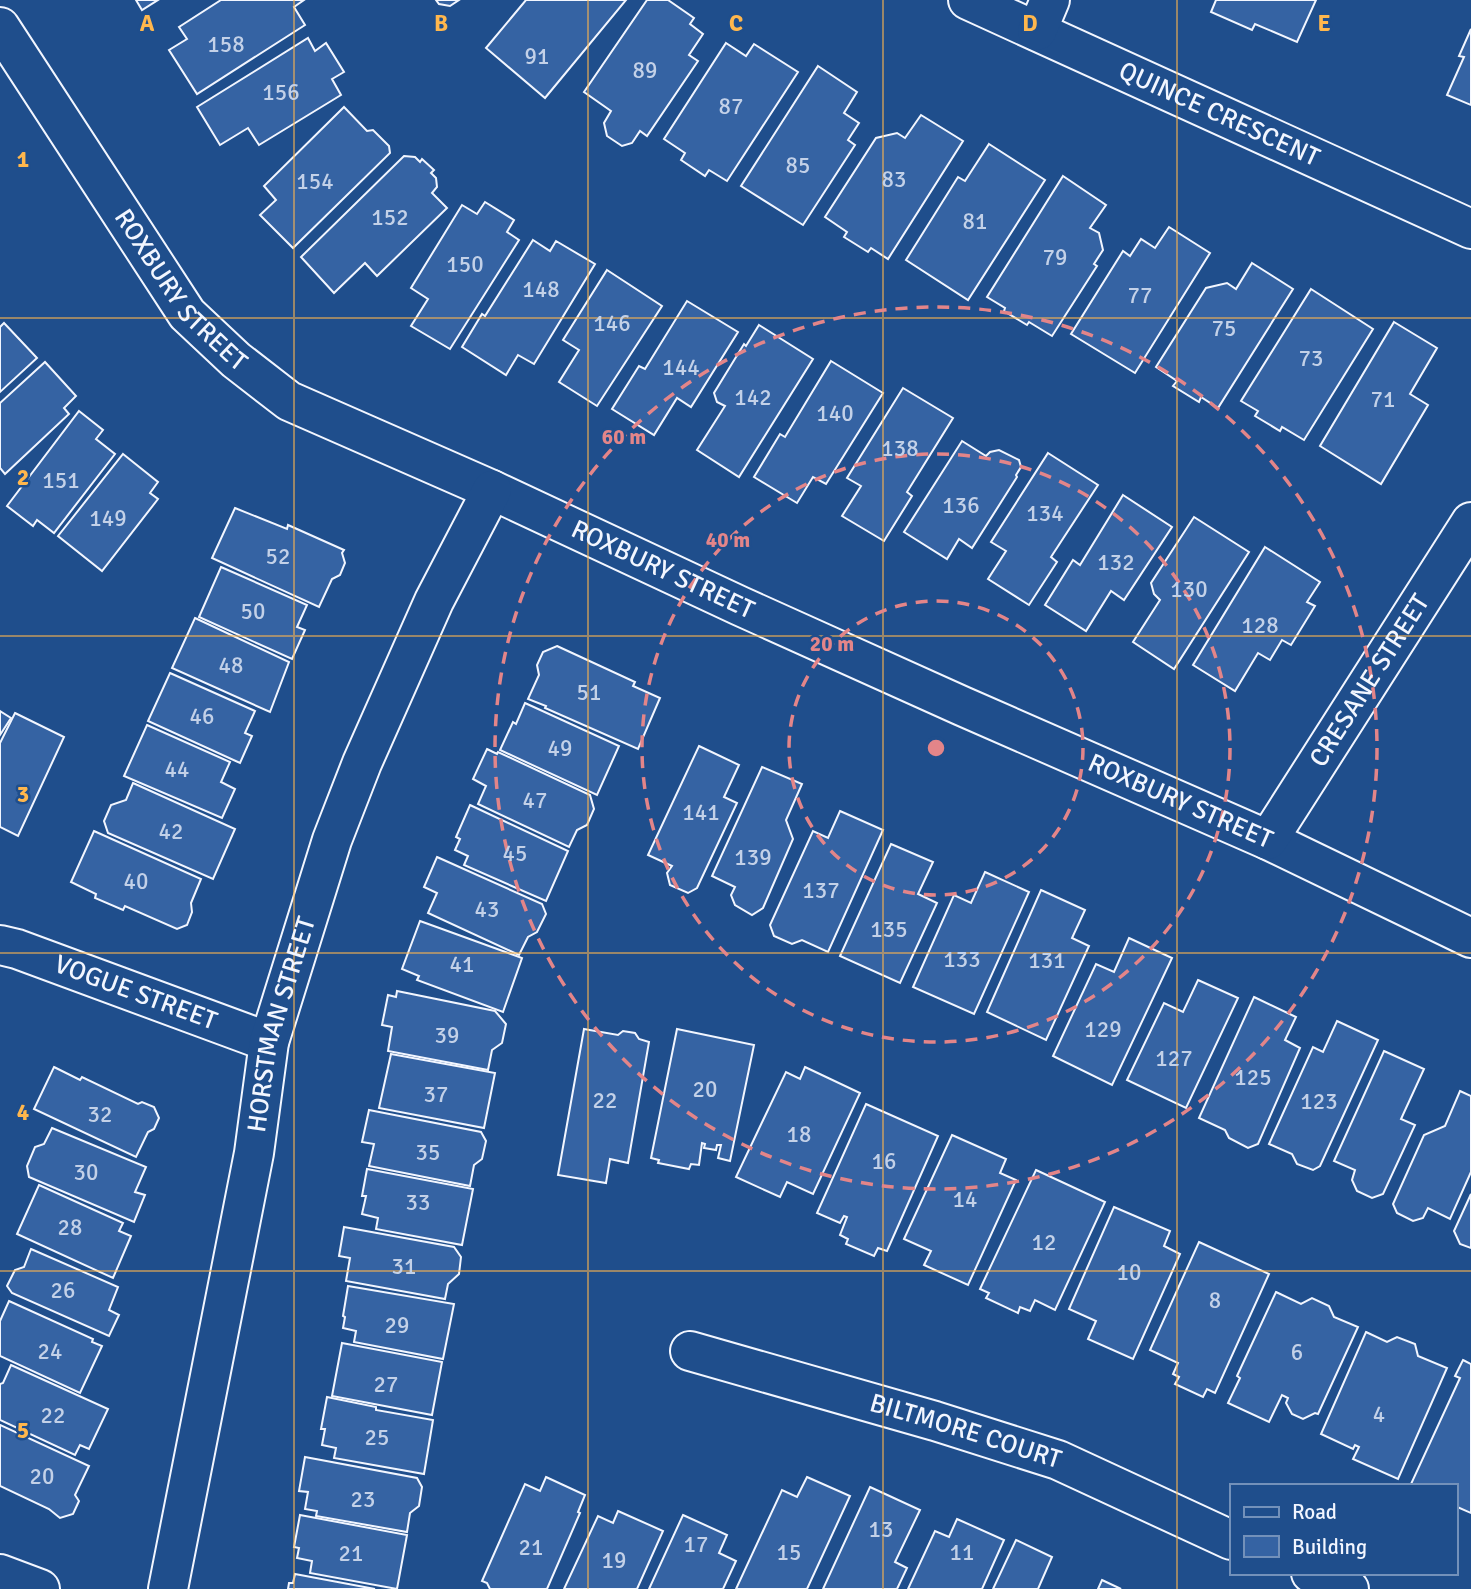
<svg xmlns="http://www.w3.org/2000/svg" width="1471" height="1589" viewBox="0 0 1471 1589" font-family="Signika,sans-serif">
  <rect width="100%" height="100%" fill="#1f4e8c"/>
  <g fill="#3563a3" stroke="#f2f6ff" stroke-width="2">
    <path d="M136,0H158L142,10Z"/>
    <path d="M221,0H304L294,7L305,25L197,94L169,50L187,39L179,27Z"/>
    <path d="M436,0H459L450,6L439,4Z"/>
    <path d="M526,0H626L545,98L486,48Z"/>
    <path d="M647,0H668L694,18L690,24L703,34L689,55L698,61L647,136L640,131L632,143L622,146L607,136L604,123L611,111L584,92Z"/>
    <path d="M1216,0H1316L1297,42L1255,24L1252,30L1211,12Z"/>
    <path d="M1471,29V105L1447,95L1464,57L1459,56Z"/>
    <path d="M308,38L315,51L326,43L344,72L332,79L341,95L259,145L248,128L220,145L197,107Z"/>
    <path d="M726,43L746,56L754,44L798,72L727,181L709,170L705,176L681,160L685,153L664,139Z"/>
    <path d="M818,66L857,92L844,113L859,123L848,140L855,145L803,225L741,186Z"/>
    <path d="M344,107L367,131L373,130L389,146L390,153L293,248L260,215L276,200L264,186Z"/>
    <path d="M921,115L963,141L888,259L871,248L868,252L844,237L847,232L825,217L876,138L897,133L905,138Z"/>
    <path d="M989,144L1045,180L968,300L906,260L958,177L965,181Z"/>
    <path d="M404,156L415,157L420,162L422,159L434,170L431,173L436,178L437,187L432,193L447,208L377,276L365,263L334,293L301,257Z"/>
    <path d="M1063,176L1106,205L1090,228L1099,233L1103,250L1094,264L1097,266L1052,336L1029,322L1027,325L1004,311L1005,308L987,297Z"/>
    <path d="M485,202L514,220L507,232L519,240L450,349L411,326L428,299L411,288L462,205L477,214Z"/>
    <path d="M1169,227L1210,253L1135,373L1071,334L1123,251L1130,256L1141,239L1155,248Z"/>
    <path d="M533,240L550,251L556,241L595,264L534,364L518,355L506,375L462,347L482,314L485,316Z"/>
    <path d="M1252,263L1293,289L1218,408L1201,397L1199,402L1173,386L1177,381L1156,367L1206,288L1227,283L1236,289Z"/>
    <path d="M607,270L662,306L597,406L559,382L579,350L563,340Z"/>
    <path d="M1311,289L1373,329L1304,440L1282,427L1280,431L1255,416L1258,411L1241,401Z"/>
    <path d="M687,301L738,332L691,407L677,398L654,435L612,409L639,366L645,369Z"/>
    <path d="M1394,322L1437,348L1410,394L1428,405L1381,484L1320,446Z"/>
    <path d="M4,323L37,358L0,392V327Z"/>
    <path d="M759,325L813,359L739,477L697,450L725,406L717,402L714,393L744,344L746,346Z"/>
    <path d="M831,361L883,393L826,484L813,477L797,503L754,477L780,434L785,437Z"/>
    <path d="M45,362L76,396L64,408L69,414L5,474L0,468V403Z"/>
    <path d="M903,388L953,418L907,492L912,496L884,541L842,516L861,486L847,478Z"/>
    <path d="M79,411L103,430L96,439L115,454L54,533L37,520L33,526L7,506Z"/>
    <path d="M962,441L986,456L990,452L999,450L1019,460L1021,467L1016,475L1017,477L972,548L959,539L947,559L904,532Z"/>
    <path d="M1048,453L1098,485L1051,557L1057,562L1029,605L988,579L1006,551L991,542Z"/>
    <path d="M123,454L158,482L150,493L158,499L102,571L58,536Z"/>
    <path d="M1123,495L1172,527L1124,600L1111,591L1086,631L1045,605L1073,560L1080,565Z"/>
    <path d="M235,508L287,529L288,525L344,550L342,553L345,563L340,575L332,579L319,607L212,558Z"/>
    <path d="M1194,517L1249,552L1174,669L1133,642L1160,600L1154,594L1151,583Z"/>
    <path d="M1265,547L1320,582L1307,602L1315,606L1291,645L1282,640L1270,660L1258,653L1235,691L1193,665Z"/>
    <path d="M221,567L307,605L297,627L305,630L292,659L199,617Z"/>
    <path d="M195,618L289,662L270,712L172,668Z"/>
    <path d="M557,646L635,682L633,686L660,698L638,749L545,708L546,706L528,699L539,675L537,665L543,652Z"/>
    <path d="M170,673L255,711L245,733L252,736L240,763L148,721Z"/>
    <path d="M525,703L619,746L597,795L500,750L513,722L516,724Z"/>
    <path d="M0,711L11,718L0,735Z"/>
    <path d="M15,713L64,737L18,836L0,827V743Z"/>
    <path d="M147,725L230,762L221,782L235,789L222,818L124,776Z"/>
    <path d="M699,746L739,765L724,797L737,803L697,888L688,893L670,885L667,873L672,866L648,855Z"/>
    <path d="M487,749L497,754L498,752L590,795L594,809L587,825L577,830L569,847L478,804L486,786L473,779Z"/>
    <path d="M762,767L802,784L786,820L793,839L763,908L752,915L735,905L731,895L735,887L712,876Z"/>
    <path d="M133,783L235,829L213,879L108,833L104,821L111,805L126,800Z"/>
    <path d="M470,805L568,851L546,901L464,865L468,856L455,850L460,839L456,837Z"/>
    <path d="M840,811L883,830L828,952L802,940L792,944L774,936L770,925L813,831L828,838Z"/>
    <path d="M94,831L201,879L191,903L192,912L187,925L177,929L125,906L123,910L95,898L96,894L71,882Z"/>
    <path d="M891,844L933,862L918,894L937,903L900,983L840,956Z"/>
    <path d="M437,857L542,904L546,914L537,932L528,937L519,955L428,913L437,893L424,887Z"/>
    <path d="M985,872L1029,892L974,1014L913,987L954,895L971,903Z"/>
    <path d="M1041,890L1085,910L1072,938L1089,946L1046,1040L987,1012Z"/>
    <path d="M420,921L522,958L503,1012L417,980L419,976L402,969Z"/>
    <path d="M1129,938L1172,958L1112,1085L1053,1056L1096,964L1114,972Z"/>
    <path d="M1198,980L1238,998L1186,1108L1127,1080L1164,1003L1183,1012Z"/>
    <path d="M397,991L495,1011L506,1024L502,1043L492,1050L488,1070L388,1051L392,1027L382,1025L388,995L396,997Z"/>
    <path d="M1254,997L1296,1017L1285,1040L1300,1048L1258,1144L1248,1148L1229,1138L1225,1130L1199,1118Z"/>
    <path d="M1337,1021L1378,1040L1320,1166L1313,1170L1297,1164L1292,1154L1269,1144L1313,1047L1323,1052Z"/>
    <path d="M584,1029L618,1035L623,1031L635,1033L639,1039L649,1042L628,1163L610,1159L606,1183L558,1175Z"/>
    <path d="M677,1029L754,1045L730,1161L718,1158L721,1145H717L716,1150L704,1148L705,1144L702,1143L699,1165L691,1164L689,1169L658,1163L659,1160L651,1158Z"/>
    <path d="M1384,1051L1424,1069L1401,1119L1415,1125L1383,1194L1372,1198L1357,1191L1352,1180L1355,1170L1334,1161Z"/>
    <path d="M391,1054L495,1073L484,1128L379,1108Z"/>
    <path d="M54,1067L80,1080L82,1077L138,1104L142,1102L154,1107L159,1118L154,1129L148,1132L136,1157L34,1109Z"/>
    <path d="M805,1067L860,1093L813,1194L787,1182L780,1197L736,1177L786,1072L800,1079Z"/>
    <path d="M1460,1091L1471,1096V1172L1450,1219L1428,1208L1423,1218L1413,1221L1397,1213L1393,1204L1424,1135L1445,1126Z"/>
    <path d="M866,1104L938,1136L887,1251L878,1248L874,1256L846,1244L848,1239L840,1235L847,1217L844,1216L840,1223L817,1213Z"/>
    <path d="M369,1110L481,1132L486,1141L482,1159L474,1165L470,1186L369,1166L374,1144L362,1142Z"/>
    <path d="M52,1128L146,1167L135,1192L145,1195L134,1222L29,1177L27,1166L35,1147L44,1144Z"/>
    <path d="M952,1135L1006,1159L1000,1173L1016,1180L968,1285L924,1265L931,1251L904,1239Z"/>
    <path d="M367,1169L473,1189L462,1245L376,1229L378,1218L362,1214L366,1196H362Z"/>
    <path d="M1036,1170L1105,1202L1055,1310L1035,1300L1030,1311L1020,1307L1018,1313L986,1298L989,1293L980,1289Z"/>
    <path d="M39,1185L123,1223L119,1231L131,1236L113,1278L17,1234Z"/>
    <path d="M1471,1194V1248L1460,1244L1454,1231Z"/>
    <path d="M1114,1207L1170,1231L1164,1246L1180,1254L1133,1359L1088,1339L1096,1321L1069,1309Z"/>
    <path d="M344,1227L454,1247L461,1257L459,1274L448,1284L445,1299L346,1281L350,1258L339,1256Z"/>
    <path d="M1199,1242L1269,1274L1215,1393L1207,1389L1203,1397L1175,1384L1179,1377L1173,1374L1178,1363L1150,1350Z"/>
    <path d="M31,1249L118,1287L109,1310L119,1315L109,1336L12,1293L7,1286L15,1270L24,1267Z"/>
    <path d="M348,1286L454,1304L443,1359L354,1342L356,1331L343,1328L345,1317L343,1316Z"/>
    <path d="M1276,1292L1301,1304L1312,1298L1329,1306L1334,1317L1358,1327L1318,1414L1315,1413L1303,1419L1292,1414L1286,1403L1288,1398L1282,1395L1269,1422L1228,1403L1240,1378L1237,1376Z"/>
    <path d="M9,1301L93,1339L92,1342L102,1346L80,1393L0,1356V1321Z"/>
    <path d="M1366,1332L1387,1342L1397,1337L1415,1344L1418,1356L1447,1368L1398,1479L1353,1459L1359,1447L1355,1445L1353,1449L1321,1434Z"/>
    <path d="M342,1343L442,1362L432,1415L332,1396Z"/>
    <path d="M1463,1360L1471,1364V1513L1455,1506V1486L1411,1484L1460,1378L1455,1376Z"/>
    <path d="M11,1365L108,1409L89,1449L80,1445L75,1455L0,1420V1384L3,1383Z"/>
    <path d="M327,1397L376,1407V1410L433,1420L424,1474L334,1458L336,1448L322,1445L325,1429H321Z"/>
    <path d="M0,1425L89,1466L75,1495L79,1501L73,1514L60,1518L49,1509L0,1486Z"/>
    <path d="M305,1457L417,1478L422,1487L419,1506L410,1513L407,1532L316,1516L317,1511L305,1509L308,1492L299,1491Z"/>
    <path d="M546,1477L585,1495L578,1512L580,1513L547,1589H490L487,1583L482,1581L525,1484L540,1491Z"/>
    <path d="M807,1477L850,1496L807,1589H736L782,1490L797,1497Z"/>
    <path d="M870,1487L920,1510L895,1562L907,1568L897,1589H823Z"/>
    <path d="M618,1511L663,1531L637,1589H564L598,1516L613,1523Z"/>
    <path d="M300,1515L407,1535L397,1589L310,1573L312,1561L297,1558L299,1548L294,1547Z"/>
    <path d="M683,1515L727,1535L719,1553L736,1561L723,1589H649Z"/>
    <path d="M957,1519L1004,1540L982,1589H908L935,1531L949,1537Z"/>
    <path d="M1016,1540L1052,1557L1038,1589H993Z"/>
    <path d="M295,1574L375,1589H288L289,1583H293Z"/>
    <path d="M1102,1580L1121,1589H1098Z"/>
  </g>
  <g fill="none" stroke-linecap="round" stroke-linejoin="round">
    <g stroke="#f2f6ff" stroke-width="42">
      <g id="street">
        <path id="s1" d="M968,0L1471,229"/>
        <path id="s2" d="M0,27L187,314L236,360L289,401L492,490L740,606L962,706L1268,840L1471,938"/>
        <path d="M1037,31L1050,0"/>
        <path id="s3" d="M1268,840L1471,522"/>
        <path id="s4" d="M0,945L17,949L269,1042"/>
        <path id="s5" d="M690,1351L935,1421L1058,1460L1231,1540"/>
        <path d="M1311,1573L1349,1589"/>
        <path d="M0,1574L40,1589"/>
        <path id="s6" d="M168,1589L254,1153L269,1042L332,840L362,763L434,601L492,490"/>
      </g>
    </g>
    <use href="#street" stroke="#1f4e8c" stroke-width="38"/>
  </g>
  <path fill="none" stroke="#ffb74d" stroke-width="2" stroke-opacity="0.55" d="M294,0V1589M588,0V1589M883,0V1589M1177,0V1589M0,318H1471M0,636H1471M0,953H1471M0,1271H1471"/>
  <g fill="none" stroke="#e38589" stroke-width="3.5" stroke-dasharray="12 9">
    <circle cx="936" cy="748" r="147"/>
    <circle cx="936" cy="748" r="294"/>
    <circle cx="936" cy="748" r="441"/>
  </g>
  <g text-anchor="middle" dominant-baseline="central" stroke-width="5" stroke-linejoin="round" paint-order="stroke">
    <g font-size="23" fill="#c3d1e8">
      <text x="226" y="44">158</text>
      <text x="537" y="56">91</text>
      <text x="645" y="70">89</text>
      <text x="281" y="92">156</text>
      <text x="731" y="106">87</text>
      <text x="798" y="165">85</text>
      <text x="894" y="179">83</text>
      <text x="315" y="181">154</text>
      <text x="390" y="217">152</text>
      <text x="975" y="221">81</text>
      <text x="1055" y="257">79</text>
      <text x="465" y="264">150</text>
      <text x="541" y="289">148</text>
      <text x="1140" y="295">77</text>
      <text x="612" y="323">146</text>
      <text x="1224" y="328">75</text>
      <text x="1311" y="358">73</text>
      <text x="681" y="367">144</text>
      <text x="753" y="397">142</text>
      <text x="1383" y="399">71</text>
      <text x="835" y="413">140</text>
      <text x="900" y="448">138</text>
      <text x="61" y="480">151</text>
      <text x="961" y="505">136</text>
      <text x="1045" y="513">134</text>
      <text x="108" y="518">149</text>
      <text x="278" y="556">52</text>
      <text x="1116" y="562">132</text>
      <text x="1189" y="589">130</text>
      <text x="253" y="611">50</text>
      <text x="1260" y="625">128</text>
      <text x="231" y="665">48</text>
      <text x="589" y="692">51</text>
      <text x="202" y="716">46</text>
      <text x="560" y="748">49</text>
      <text x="177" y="769">44</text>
      <text x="535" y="800">47</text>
      <text x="701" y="812">141</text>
      <text x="171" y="831">42</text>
      <text x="515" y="853">45</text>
      <text x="753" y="857">139</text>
      <text x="136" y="881">40</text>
      <text x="821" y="890">137</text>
      <text x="487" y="909">43</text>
      <text x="889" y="929">135</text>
      <text x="962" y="959">133</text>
      <text x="1047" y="960">131</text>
      <text x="462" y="964">41</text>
      <text x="1103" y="1029">129</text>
      <text x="447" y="1035">39</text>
      <text x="1174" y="1058">127</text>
      <text x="1253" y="1077">125</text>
      <text x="705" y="1089">20</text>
      <text x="436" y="1094">37</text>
      <text x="605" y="1100">22</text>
      <text x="1319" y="1101">123</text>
      <text x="100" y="1114">32</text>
      <text x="799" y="1134">18</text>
      <text x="428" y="1152">35</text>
      <text x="884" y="1161">16</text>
      <text x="86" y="1172">30</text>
      <text x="965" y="1199">14</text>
      <text x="418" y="1202">33</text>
      <text x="70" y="1227">28</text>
      <text x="1044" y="1242">12</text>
      <text x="404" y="1266">31</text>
      <text x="1129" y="1272">10</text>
      <text x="63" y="1290">26</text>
      <text x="1215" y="1300">8</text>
      <text x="397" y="1325">29</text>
      <text x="50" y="1351">24</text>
      <text x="1297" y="1352">6</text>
      <text x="386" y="1384">27</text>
      <text x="1379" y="1414">4</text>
      <text x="53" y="1415">22</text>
      <text x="377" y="1437">25</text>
      <text x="42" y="1476">20</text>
      <text x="363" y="1499">23</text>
      <text x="881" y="1529">13</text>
      <text x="696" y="1544">17</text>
      <text x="531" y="1547">21</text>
      <text x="789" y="1552">15</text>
      <text x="962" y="1552">11</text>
      <text x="351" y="1553">21</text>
      <text x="614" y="1560">19</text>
    </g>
    <g font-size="26" fill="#f2f6ff" stroke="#1f4e8c">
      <text stroke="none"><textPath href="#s1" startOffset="276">QUINCE CRESCENT</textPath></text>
      <text stroke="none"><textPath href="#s2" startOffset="320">ROXBURY STREET</textPath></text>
      <text stroke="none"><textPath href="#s2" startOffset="887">ROXBURY STREET</textPath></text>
      <text stroke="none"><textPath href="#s3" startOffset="189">CRESANE STREET</textPath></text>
      <text stroke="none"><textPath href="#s2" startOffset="1454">ROXBURY STREET</textPath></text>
      <text stroke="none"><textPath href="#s4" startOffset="144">VOGUE STREET</textPath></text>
      <text stroke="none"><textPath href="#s6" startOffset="576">HORSTMAN STREET</textPath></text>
      <text stroke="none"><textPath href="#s5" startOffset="287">BILTMORE COURT</textPath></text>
    </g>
  </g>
  <g font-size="23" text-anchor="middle" font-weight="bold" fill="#ffb74d" stroke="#1f4e8c" stroke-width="5" stroke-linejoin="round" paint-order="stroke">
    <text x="147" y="31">A</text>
    <text x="441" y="31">B</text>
    <text x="736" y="31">C</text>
    <text x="1030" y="31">D</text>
    <text x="1324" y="31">E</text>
    <text x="23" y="167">1</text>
    <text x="23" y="485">2</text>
    <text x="23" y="802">3</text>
    <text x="23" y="1120">4</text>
    <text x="23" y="1438">5</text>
  </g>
  <circle cx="936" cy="748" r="10" fill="#e38589" stroke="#1f4e8c" stroke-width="3.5"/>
  <g font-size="21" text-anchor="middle" font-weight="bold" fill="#e38589" stroke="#1f4e8c" stroke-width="5" stroke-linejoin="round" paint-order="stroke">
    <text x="624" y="444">60 m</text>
    <text x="728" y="547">40 m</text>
    <text x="832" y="651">20 m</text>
  </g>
  <rect x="1230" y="1484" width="228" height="91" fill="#1f4e8c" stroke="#7391ba" stroke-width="2"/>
  <rect x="1244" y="1507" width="35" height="10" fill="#1f4e8c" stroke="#7391ba" stroke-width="2"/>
  <text x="1292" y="1519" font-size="21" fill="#f2f6ff">Road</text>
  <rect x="1244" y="1536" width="35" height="21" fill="#3563a3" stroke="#7391ba" stroke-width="2"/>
  <text x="1292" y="1554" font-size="21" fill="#f2f6ff">Building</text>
</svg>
